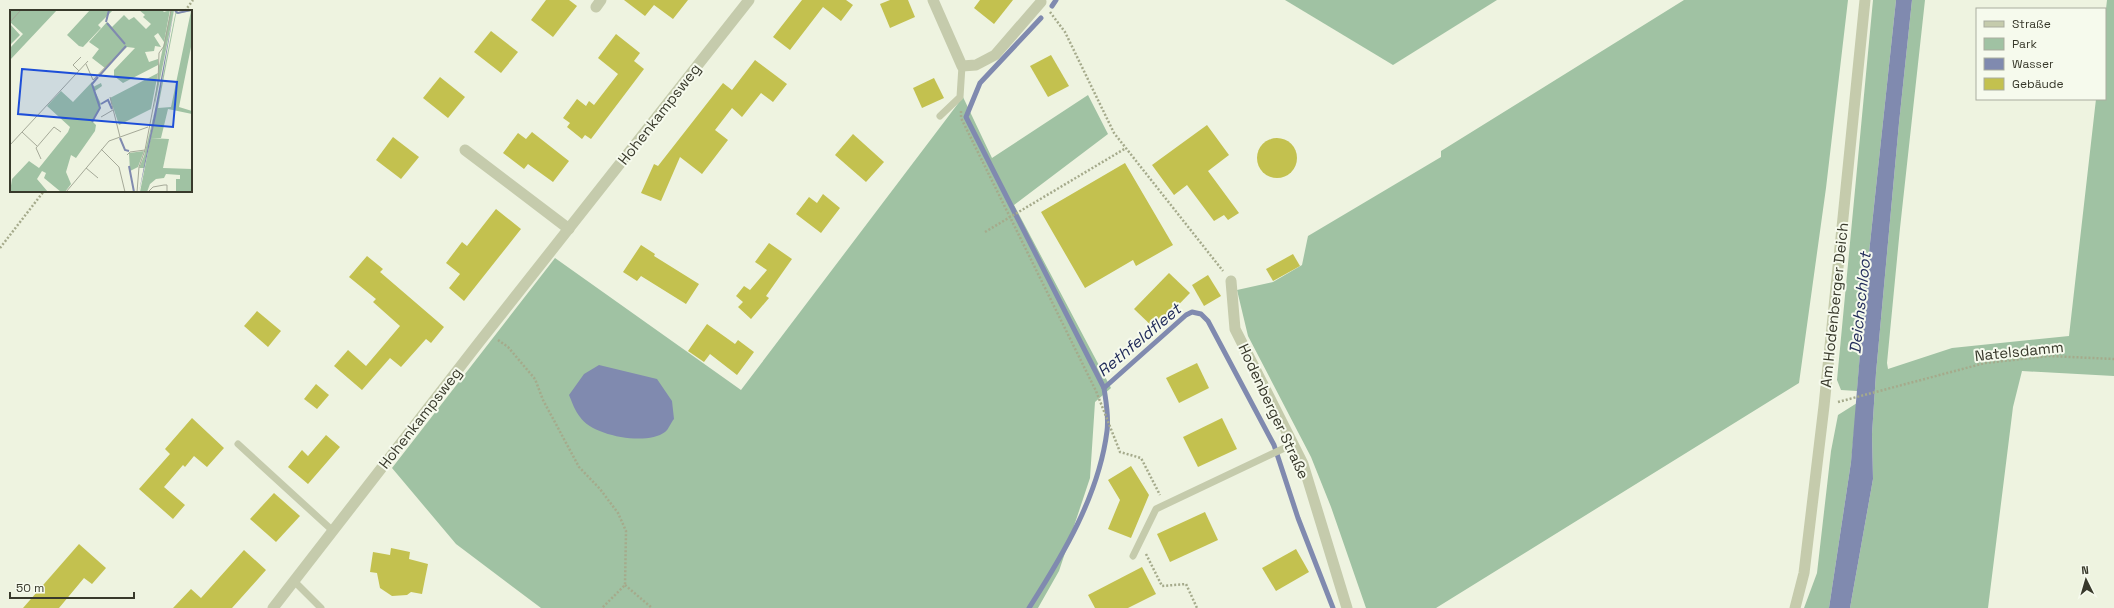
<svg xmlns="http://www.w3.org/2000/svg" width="2114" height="608" viewBox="0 0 2114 608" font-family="'Space Grotesk',sans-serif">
  <rect width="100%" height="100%" fill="#eef3e0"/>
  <g fill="#a0c2a3">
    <path d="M1285,0H1497L1393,65Z"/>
    <path d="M1684,0H1848L1826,188L1799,383L1436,608H1366L1331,507L1311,457L1248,336L1237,290L1273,282L1302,265L1308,236L1441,157V151Z"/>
    <path d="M1873,0H1896L1866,281L1857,391L1841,390L1837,380Z"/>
    <path d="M1912,0H1925L1900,228L1887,363L1888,369L1952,348L2069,336L2096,99H2105V18L2107,0H2114V376L2022,371L2013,407L1988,608H1850L1873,479L1872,434L1876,373L1899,123Z"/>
    <path d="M1088,95L1108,134L1014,205L1111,388L1095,402L1090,478L1059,571L1038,608H541L456,544L392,468L555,258L741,390L963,97L992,158Z"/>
    <path d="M1857,403L1851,462L1829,608H1804L1817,573L1831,451L1838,415Z"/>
  </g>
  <g fill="#808aaf">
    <path d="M1896,0H1912L1899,123L1876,373L1872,434L1873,479L1850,608H1829L1851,462L1866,281Z"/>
    <path d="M599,365L657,379L672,401L674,419C671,422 669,429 665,432C647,446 592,436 580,417C575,411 572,402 569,395L584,374Z"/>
  </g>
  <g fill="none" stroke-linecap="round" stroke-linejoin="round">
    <g stroke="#808aaf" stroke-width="5">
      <path d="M1052,6L1056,0"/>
      <path d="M1104,388L1186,315L1192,312L1201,314L1208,321L1274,445L1298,518L1333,608"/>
      <path d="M1029,608C1063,555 1099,495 1107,431C1109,416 1106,402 1104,388L966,117L980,83L1041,18"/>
    </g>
  </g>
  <g fill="#c3c14f">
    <path d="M546,0H569L577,6L553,37L531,20Z"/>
    <path d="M624,0H688L673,19L654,5L645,16Z"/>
    <path d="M802,0H846L853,5L841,21L823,7L790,50L773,37Z"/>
    <path d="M890,0H908L915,17L890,28L880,4Z"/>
    <path d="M980,0H1013L994,24L974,8Z"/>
    <path d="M491,31L518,52L501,73L474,52Z"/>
    <path d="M616,34L640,53L634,61L644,69L591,139L585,135L582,139L567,127L570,123L563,118L577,99L586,106L589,101L594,105L618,74L598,58Z"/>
    <path d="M1051,55L1069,86L1048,97L1030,66Z"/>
    <path d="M755,60L787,84L773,102L761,93L742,117L732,108L715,130L728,140L702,174L680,157L661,201L641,193L654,164L658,166L723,83L732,90Z"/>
    <path d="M440,77L465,97L448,118L423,98Z"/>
    <path d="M934,78L944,98L922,108L913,88Z"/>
    <path d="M1207,125L1229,155L1208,171L1239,213L1228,220L1224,215L1214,221L1187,185L1174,195L1152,165Z"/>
    <path d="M532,132L569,161L553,182L528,164L524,169L503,153L518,133L526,139Z"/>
    <path d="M853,134L884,162L866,182L835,155Z"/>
    <path d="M393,137L419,157L401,179L376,160Z"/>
    <circle cx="1277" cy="158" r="20"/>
    <path d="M1125,163L1173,245L1136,266L1133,260L1085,288L1041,212Z"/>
    <path d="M823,194L840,208L821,233L796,214L809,197L817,203Z"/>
    <path d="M496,209L521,229L464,301L449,288L460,274L446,263L462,242L467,246Z"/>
    <path d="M769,243L792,259L766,296L769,298L751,319L738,307L743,302L736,296L744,286L750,290L767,270L755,262Z"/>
    <path d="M641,245L655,254L654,256L699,284L686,304L641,276L637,281L623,272Z"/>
    <path d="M1293,254L1300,266L1273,281L1266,269Z"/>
    <path d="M367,256L383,269L380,272L444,327L431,343L426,339L401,367L390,358L362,390L334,366L348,350L366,366L400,326L373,302L376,299L349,277Z"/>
    <path d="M1169,273L1190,293L1155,329L1134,309Z"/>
    <path d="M1208,275L1221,296L1204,306L1192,285Z"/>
    <path d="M257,311L281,331L268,347L244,326Z"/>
    <path d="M707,324L735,344L738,340L754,352L737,375L710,354L704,362L688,351Z"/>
    <path d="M1197,363L1209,388L1179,403L1166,378Z"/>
    <path d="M316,384L329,395L317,409L304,399Z"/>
    <path d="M192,418L224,448L207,467L194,456L185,467L183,465L164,487L185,505L173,519L139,489L170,454L165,449Z"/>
    <path d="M1222,418L1237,449L1198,467L1183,437Z"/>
    <path d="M326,435L340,447L308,484L288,467L302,450L308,456Z"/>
    <path d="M1131,466L1149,495L1131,538L1108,529L1120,500L1108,480Z"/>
    <path d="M274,493L300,516L276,542L250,519Z"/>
    <path d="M1205,512L1218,540L1170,562L1157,534Z"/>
    <path d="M79,544L106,568L92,584L84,578L59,608H23Z"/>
    <path d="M391,548L410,552L409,559L428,564L422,594L411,592L407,595L392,596L380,588L377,573L370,572L373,552L390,555Z"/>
    <path d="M1296,549L1309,572L1276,591L1262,568Z"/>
    <path d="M244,550L266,570L232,608H173L191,589L201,598Z"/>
    <path d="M1142,567L1156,594L1128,608H1095L1088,595Z"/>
  </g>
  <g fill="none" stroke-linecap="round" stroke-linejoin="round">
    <g stroke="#a5aa8b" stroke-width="2.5" stroke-dasharray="2 2" stroke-linecap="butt">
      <path d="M185,11L193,0"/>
      <path d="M1050,12L1065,32L1114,133L1223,271"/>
      <path d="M961,111V118L1096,391L1120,452L1141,458L1160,495"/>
      <path d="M985,232L1126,148"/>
      <path d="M0,248L44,191"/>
      <path d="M498,340L508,347L535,379L543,400L579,467L600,489L618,513L626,531L625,585L602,608"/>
      <path d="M1838,402L1985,363L2049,356L2114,359"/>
      <path d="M1146,554L1162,586L1186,584L1197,608"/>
      <path d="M625,585L652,608"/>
    </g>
    <g stroke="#c5cbac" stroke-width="7">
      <path d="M940,116L960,97L962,66"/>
      <path d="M238,444L333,531"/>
      <path d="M1133,556L1156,509L1293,444"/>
      <path d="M294,581L321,608"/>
    </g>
    <g stroke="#c5cbac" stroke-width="11">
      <path d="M933,0L962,66L976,65L995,55L1041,2"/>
      <path d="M596,7L601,0"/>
      <path d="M465,150L569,229"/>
      <path d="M1231,281L1235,329L1303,464L1347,608"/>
      <path d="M273,608L477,345L749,0"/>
      <path d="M1795,608L1804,573L1824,406L1865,0"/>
    </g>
  </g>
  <g text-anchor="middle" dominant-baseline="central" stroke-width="4" stroke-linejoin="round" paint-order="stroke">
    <g font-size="15" fill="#38392b" stroke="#f6faed">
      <text transform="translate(659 114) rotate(-52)">Hohenkampsweg</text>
      <text transform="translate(1834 305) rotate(-84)">Am Hodenberger Deich</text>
      <text transform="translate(2019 351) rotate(-6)">Natelsdamm</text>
      <text transform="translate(1274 411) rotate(65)">Hodenberger Straße</text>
      <text transform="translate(420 418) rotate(-52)">Hohenkampsweg</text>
    </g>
    <g font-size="16" font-style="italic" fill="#212c5a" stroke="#f6faed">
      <text transform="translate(1860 303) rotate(-84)">Deichschloot</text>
      <text transform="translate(1139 340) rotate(-40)">Rethfeldfleet</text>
    </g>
  </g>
  <g transform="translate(10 10)">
    <rect width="182" height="182" fill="#eef3e0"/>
    <path d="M0,0H47L0,50V38L13,24L0,12ZM80,0H103L88,15L91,18L73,37L69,36L57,25ZM129,0H152L154,2L160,0L154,32L148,23L144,26L151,37L145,36L144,41L135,42L139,52L148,49V55L113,73L104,66V60L125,38L117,37L95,58L82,48L89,39L79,32L97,12L102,17L114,5L119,10L124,7L136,19L141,14L133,7L135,5ZM161,0H164L144,99L149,56ZM166,0L168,2L182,0V32L169,97L182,101V104L158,99L151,128H141L159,129L153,158L182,159V182H166V169H170V165L156,164L154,168L146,169L140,174L137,182H130ZM181,1L161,97L148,98L166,4ZM0,14L10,25L0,35ZM148,63L141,99L109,115L100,88ZM82,72L83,77L91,73L92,76L85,81L91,94L83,112L86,115L85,121L66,148L61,145L56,162L61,174L55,182H51L34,168L36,163L32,161L27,169L38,182H0L2,169L19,151L29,158L58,122L60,117L37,96L51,81L63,92ZM145,100L134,158H129L134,146ZM134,141L128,157L120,161L119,143Z" fill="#a0c2a3" fill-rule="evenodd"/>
    <path d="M164,0L146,106L129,182L153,58Z" fill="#808aaf"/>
    <path fill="none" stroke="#808aaf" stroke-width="2" d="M165,1L168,3L181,0M96,12L99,0M97,13L115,34M89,66L116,36M91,94L98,90L102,99M82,112L90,98L82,74L88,67M110,128L115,140L119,141M119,156L124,182"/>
    <path fill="none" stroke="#a5a998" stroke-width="1" d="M0,12L11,0M76,54L83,70L102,50M69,61L63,55L71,47M100,87L110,127M91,107L103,100M12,122L27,136M0,135L78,51M91,139L109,157L115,182M117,145L120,142L135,140M31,149L26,138L44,117L51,122M76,158L88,168M56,182L99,131L138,117M127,182L129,157L135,140L148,72L149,43L154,36L161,0M138,182L143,177L154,175H157V182"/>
    <path fill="#1d4ed8" fill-opacity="0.15" stroke="#1d4ed8" stroke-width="2" d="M12,59L167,72L163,117L8,104Z"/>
    <rect width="182" height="182" fill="none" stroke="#38392b" stroke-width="2"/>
  </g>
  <rect x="1976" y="8" width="130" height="92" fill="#f6faed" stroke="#aaad9f"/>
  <rect x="1984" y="21" width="20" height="6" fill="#c5cbac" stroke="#aaad9f"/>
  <text x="2012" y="28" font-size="12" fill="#38392b">Straße</text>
  <rect x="1984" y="38" width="20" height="12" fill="#a0c2a3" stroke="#aaad9f"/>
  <text x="2012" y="48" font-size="12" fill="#38392b">Park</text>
  <rect x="1984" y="58" width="20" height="12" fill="#808aaf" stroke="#aaad9f"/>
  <text x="2012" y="68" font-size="12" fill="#38392b">Wasser</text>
  <rect x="1984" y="78" width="20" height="12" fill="#c3c14f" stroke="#aaad9f"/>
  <text x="2012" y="88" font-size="12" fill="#38392b">Gebäude</text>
  <g transform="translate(2086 580) rotate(355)" stroke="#f6faed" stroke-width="3" paint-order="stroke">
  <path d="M0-3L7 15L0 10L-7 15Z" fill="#38392b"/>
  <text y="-6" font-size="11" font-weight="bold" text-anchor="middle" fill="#38392b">N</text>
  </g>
  <path d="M10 592v6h124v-6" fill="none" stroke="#38392b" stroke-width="2"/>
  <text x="16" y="592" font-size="12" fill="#38392b" stroke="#f6faed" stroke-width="3" paint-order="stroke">50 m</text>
</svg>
